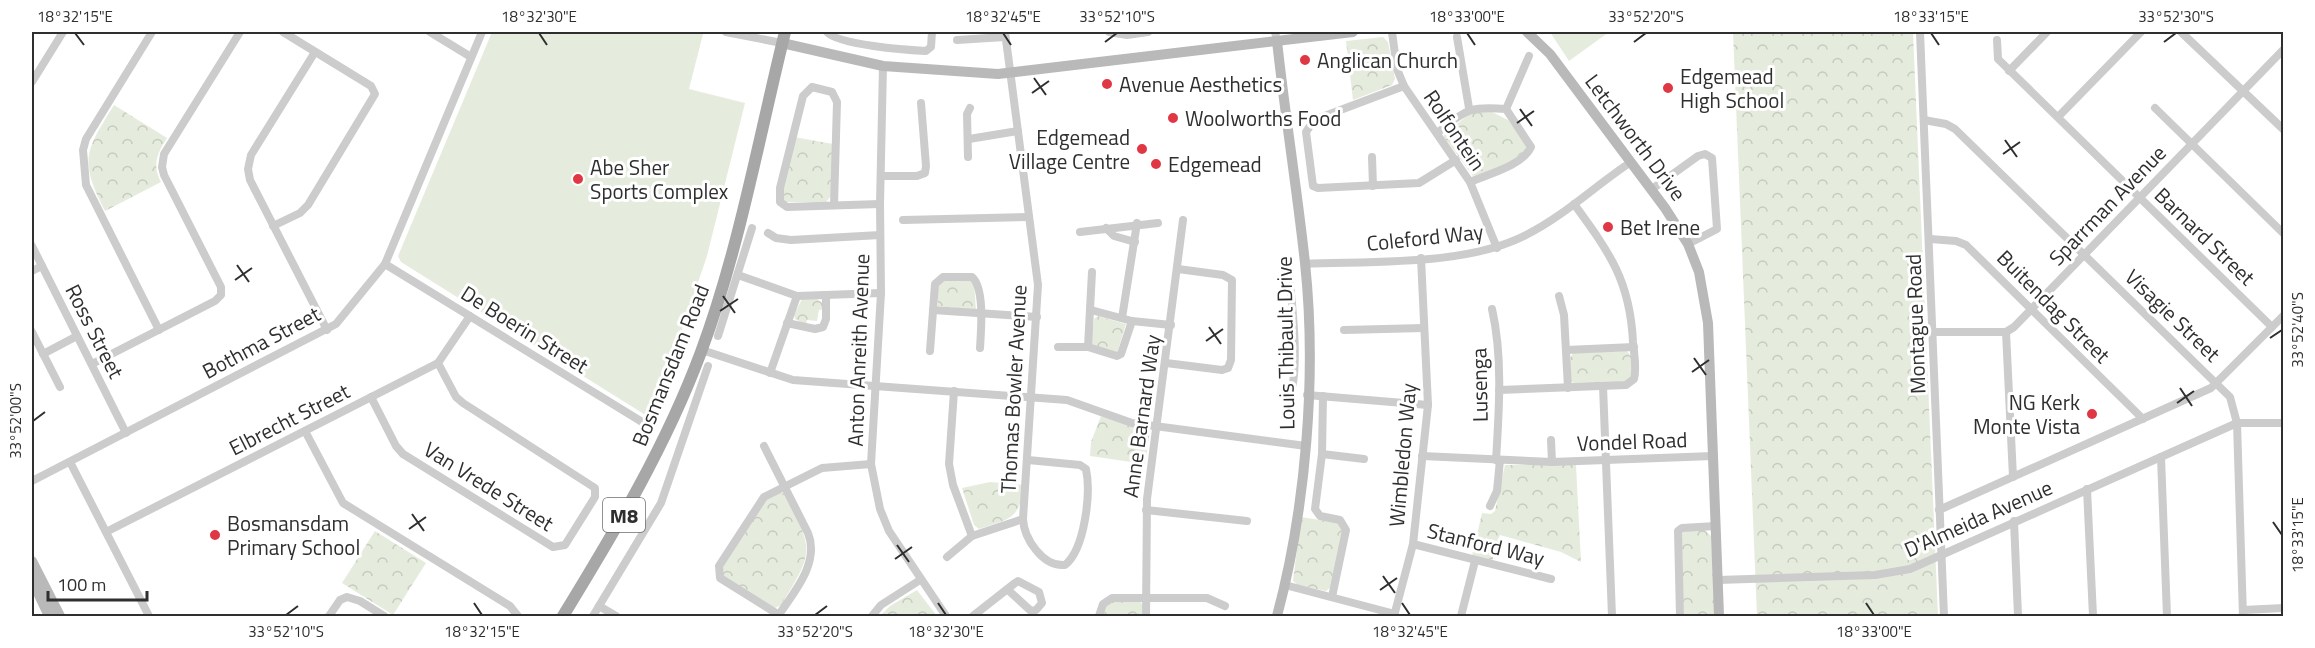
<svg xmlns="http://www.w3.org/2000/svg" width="2315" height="648" viewBox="0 0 2315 648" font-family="'Titillium Web',sans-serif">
  <defs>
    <pattern id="forest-crowns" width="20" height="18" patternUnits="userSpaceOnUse" patternTransform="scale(1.5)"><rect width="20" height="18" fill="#e5ecdd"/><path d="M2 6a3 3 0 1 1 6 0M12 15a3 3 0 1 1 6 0" fill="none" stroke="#c5cbbe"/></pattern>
  </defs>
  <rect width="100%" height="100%" fill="#fff"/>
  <g fill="#e5ecdd">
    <path d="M492,32H693L703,34L689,89L745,103L707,256L653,415L647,416L401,262L398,256Z"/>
    <path d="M1550,32H1609L1569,61Z"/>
  </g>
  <g fill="url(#forest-crowns)">
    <path d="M1733,32H1913L1938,616H1757Z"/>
    <path d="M1383,37L1388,42L1395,79L1392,85L1353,100L1346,41Z"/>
    <path d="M114,105L167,138C157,154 152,164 161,182L105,211C79,159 85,152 114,105Z"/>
    <path d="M1490,111L1508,120L1528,145C1519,161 1490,173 1473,176L1443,136L1470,113Z"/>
    <path d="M794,137L833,144L831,196L826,202H784L783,184Z"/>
    <path d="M970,279L974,282L976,310L938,306V285L941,280Z"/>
    <path d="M802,299H817L824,304V309L819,310L817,321L807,320L806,325L795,319L794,315Z"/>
    <path d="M1098,316L1126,324L1117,353L1093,346L1091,343L1094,319Z"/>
    <path d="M1627,351L1631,356V377L1627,382L1575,384L1571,381L1570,358L1573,353Z"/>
    <path d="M1101,416L1150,431L1145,464L1090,456L1091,442Z"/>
    <path d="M1505,465H1576L1581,562L1561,552L1500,535L1492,562L1472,556L1482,513L1491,514L1495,511Z"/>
    <path d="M990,482L1023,485C1021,519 1009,519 979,529L974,525L962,488Z"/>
    <path d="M780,492L785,494C813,550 815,551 781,605L775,608L724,577L721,568L762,502Z"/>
    <path d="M1301,517L1339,523L1343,529L1331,587L1326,591L1298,585L1293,581Z"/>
    <path d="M1685,530H1705L1711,536L1715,616H1684L1680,536Z"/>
    <path d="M375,531L426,563L393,615L342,583Z"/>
    <path d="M917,590L937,616H880L890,606Z"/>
    <path d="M1113,601H1140L1143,606L1142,616H1102L1106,606Z"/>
  </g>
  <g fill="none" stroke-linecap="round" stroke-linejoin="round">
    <g stroke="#ccc" stroke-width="8">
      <path d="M152,32L86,139L83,150L86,185L159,330"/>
      <path d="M430,32L471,57"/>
      <path d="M726,32L782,43"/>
      <path d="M827,32C838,45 907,50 926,51L931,47L932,32"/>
      <path d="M1109,32L1127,35L1148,32"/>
      <path d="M1275,32L1277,41"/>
      <path d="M1392,32L1397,69L1404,86L1470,182L1497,248"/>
      <path d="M1920,32L1944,616"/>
      <path d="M2181,32L2284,130"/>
      <path d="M1457,37L1469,108"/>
      <path d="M957,40L1005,37"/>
      <path d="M1997,40L1998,59L2272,327"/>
      <path d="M315,52L251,155L248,169L250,180L327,330"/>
      <path d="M883,66L880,204L881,293L871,464L880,509L889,531L946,616"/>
      <path d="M2009,71L2047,32"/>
      <path d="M32,82L63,32"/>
      <path d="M1404,86L1314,120L1306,132L1313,186L1318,188L1419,183L1456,160"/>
      <path d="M2155,108L2284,234"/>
      <path d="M1506,109L1529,56"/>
      <path d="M2058,117L2141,32"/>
      <path d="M1924,120L1946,124L1955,129L2230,397L2237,423L2243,616"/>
      <path d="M1437,133C1467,110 1467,106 1506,109L1531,147C1522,166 1488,174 1470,182"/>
      <path d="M969,139L1018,131"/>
      <path d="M968,157L967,114L970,108"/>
      <path d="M1372,157L1373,186"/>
      <path d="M881,176H917L925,173L926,166L921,103"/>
      <path d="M1652,189L1698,156L1705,154L1712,158L1717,229L1688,244"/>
      <path d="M834,205L837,102L832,92L812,87L803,96L780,188V202L787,207L880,204"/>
      <path d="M903,220L1029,217"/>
      <path d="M273,226L300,213L308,205L375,94L371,86L283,32"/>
      <path d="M1106,228L1114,236L1135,242"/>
      <path d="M1080,232L1158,223"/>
      <path d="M768,233L776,238L791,240L880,235"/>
      <path d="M1930,239L1956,241L1966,245L2143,419"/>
      <path d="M32,246L126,433"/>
      <path d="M385,264L647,425"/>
      <path d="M1305,264C1373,261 1466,266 1526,235C1564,216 1596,185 1631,162"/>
      <path d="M32,271L42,266"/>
      <path d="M738,275L797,296L881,293"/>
      <path d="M1559,296L1564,315L1568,388"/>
      <path d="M1492,309C1503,357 1499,411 1496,460"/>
      <path d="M933,310L1037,317"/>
      <path d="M1091,310L1132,321L1171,325"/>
      <path d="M1122,318L1137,223"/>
      <path d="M787,323L815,329L823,327L826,319V297"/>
      <path d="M1344,330L1424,328"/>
      <path d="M32,332L60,387"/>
      <path d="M1933,332H2006L2014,327L2284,49"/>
      <path d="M2006,332L2013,477"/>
      <path d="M718,336L752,228"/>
      <path d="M1058,347H1088L1117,356L1121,354L1132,321"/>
      <path d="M1088,347L1092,272"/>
      <path d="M702,350L793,380L1067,400L1132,423L1306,446"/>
      <path d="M1566,350L1634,347"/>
      <path d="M930,351L935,284L943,277H972C985,288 981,331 980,348"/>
      <path d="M43,354L77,336"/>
      <path d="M1166,363L1222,370L1228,368L1231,360L1232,280L1223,275L1178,269"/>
      <path d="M92,364L215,301L221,295V287L164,175L162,167L164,154L240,32"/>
      <path d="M770,373L797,296"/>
      <path d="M1603,386L1612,616"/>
      <path d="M1499,390L1626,385L1634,379C1637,368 1634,354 1633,342C1630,280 1609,252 1574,204"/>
      <path d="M954,391L949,464L953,485L972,536"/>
      <path d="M1307,395L1428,405"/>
      <path d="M1323,396L1322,454L1315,509L1320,516L1340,520L1346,530L1332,597"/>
      <path d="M371,397L396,446L403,454L553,547L565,545L595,497V488L463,403L456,397L438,363"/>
      <path d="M1288,402C1301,372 1292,306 1289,272"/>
      <path d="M305,431L343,503L510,606L518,616"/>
      <path d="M1551,440L1552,462"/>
      <path d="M764,446L808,533C820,563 794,592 778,616"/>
      <path d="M1322,454L1364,459"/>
      <path d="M1422,456L1552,462L1713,456"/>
      <path d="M2161,457L2167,616"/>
      <path d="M70,462L149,616"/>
      <path d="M32,481L336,324L385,264L482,32"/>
      <path d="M2087,489L2093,616"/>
      <path d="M1490,506L1497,491L1500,460"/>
      <path d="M1146,510L1247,521"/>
      <path d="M1939,510L2211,388L2284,315"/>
      <path d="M1023,519C1024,539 1043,567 1065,565C1085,549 1091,493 1086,469L1080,465L1028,460"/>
      <path d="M2014,521L2018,616"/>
      <path d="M106,532L438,363L470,316"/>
      <path d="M1413,544L1551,579"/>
      <path d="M947,557L972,536L1023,519L1038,285L1005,32"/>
      <path d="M1718,580L1875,575L1910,569L2237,423H2284"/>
      <path d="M1285,585L1395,614"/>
      <path d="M599,606L616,616"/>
      <path d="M2243,610L2284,608"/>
      <path d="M779,615L720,578L719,566L764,497L822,468L871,464"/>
      <path d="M329,616L340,600L347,597L360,601L384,616"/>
      <path d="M593,616L661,503L708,366"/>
      <path d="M872,616L881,605L920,580"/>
      <path d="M973,616L1015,583L1018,581L1039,592L1042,603L1036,610L1031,611L1007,589"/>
      <path d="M1099,616L1103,604L1112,598H1207L1225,606"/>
      <path d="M1146,616L1147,499L1183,220"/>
      <path d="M1394,616L1413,544L1428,405L1421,258"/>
      <path d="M1461,616L1475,561"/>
      <path d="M1680,616L1678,531L1682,528L1716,526"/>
    </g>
    <g stroke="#b9b9b9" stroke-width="10">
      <path d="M1527,32L1550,54L1665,208L1688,244L1699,272L1708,323L1719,616"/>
      <path d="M782,43L883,66L998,74L1353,32"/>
      <path d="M32,561L60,616"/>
      <path d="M32,580L49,616"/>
      <path d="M1277,616C1306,508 1317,375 1305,263C1297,189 1285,115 1277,41"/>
    </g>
    <path stroke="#a7a7a7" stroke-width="12" d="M563,616C615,531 666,446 701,352C739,250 759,137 785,32"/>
  </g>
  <path fill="none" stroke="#2f2f2f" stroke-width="2" d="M75,33L84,45M539,33L547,45M1003,33L1011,45M1467,33L1475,45M1931,33L1939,45M1105,42L1117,33M1634,42L1646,33M2164,42L2176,33M1034,78L1046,95M1032,93L1049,81M1520,109L1532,126M1517,123L1534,111M2005,140L2017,157M2003,154L2020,142M237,265L249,282M235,280L252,268M723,296L735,313M720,311L738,299M1209,327L1221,344M2270,338L2282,330M1206,341L1223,329M1694,358L1706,375M1692,372L1709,360M2180,388L2192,406M2177,403L2194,391M33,421L45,412M412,514L424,531M2273,522L2282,535M409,529L426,517M897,545L909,562M895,559L912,547M1383,576L1395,593M1380,590L1397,578M474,603L482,615M938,603L946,615M1402,603L1410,615M1866,603L1874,615M286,615L298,606M815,615L827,606"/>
  <g fill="#e03744" stroke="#fff" stroke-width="2">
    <circle cx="1305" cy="60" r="6"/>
    <circle cx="1107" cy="84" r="6"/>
    <circle cx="1668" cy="88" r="6"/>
    <circle cx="1173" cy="118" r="6"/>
    <circle cx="1142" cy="149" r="6"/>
    <circle cx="1156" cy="164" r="6"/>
    <circle cx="578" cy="179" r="6"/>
    <circle cx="1608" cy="227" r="6"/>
    <circle cx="2092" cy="414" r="6"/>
    <circle cx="215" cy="535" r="6"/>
  </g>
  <g text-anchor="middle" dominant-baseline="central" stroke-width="6" stroke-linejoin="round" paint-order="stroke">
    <rect fill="#fff" stroke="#6d6d6d" stroke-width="1.5" x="603" y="498" width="42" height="34" rx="4.5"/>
    <g font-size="20" font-weight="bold" fill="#2f2f2f">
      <text x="624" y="515">M8</text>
    </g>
    <g font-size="21" fill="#2f2f2f" stroke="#fff" text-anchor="start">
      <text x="1317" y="60">Anglican Church</text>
      <text x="1680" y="76">Edgemead<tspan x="1680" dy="24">High School</tspan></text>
      <text x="1119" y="84">Avenue Aesthetics</text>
      <text x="1185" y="118">Woolworths Food</text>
      <text x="1130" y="137" text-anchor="end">Edgemead<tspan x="1130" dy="24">Village Centre</tspan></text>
      <text x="1168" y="164">Edgemead</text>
      <text x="590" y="167">Abe Sher<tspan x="590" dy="24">Sports Complex</tspan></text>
      <text x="1620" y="227">Bet Irene</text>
      <text x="2080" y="402" text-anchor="end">NG Kerk<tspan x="2080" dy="24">Monte Vista</tspan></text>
      <text x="227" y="523">Bosmansdam<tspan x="227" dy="24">Primary School</tspan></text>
    </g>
    <g font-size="21" fill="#2f2f2f" stroke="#fff">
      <text transform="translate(1455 130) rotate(56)">Rolfontein</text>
      <text transform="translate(1636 137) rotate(53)">Letchworth Drive</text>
      <text transform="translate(2107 205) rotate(-46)">Sparrman Avenue</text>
      <text transform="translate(2205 236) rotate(44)">Barnard Street</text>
      <text transform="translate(1425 237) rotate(-6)">Coleford Way</text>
      <text transform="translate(2054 306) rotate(45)">Buitendag Street</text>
      <text transform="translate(2173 315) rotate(44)">Visagie Street</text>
      <text transform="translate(1915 324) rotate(-92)">Montague Road</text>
      <text transform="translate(525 329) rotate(32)">De Boerin Street</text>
      <text transform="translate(95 331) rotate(63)">Ross Street</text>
      <text transform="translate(261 342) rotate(-28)">Bothma Street</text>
      <text transform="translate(1285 343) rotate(-91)">Louis Thibault Drive</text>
      <text transform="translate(858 350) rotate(-88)">Anton Anreith Avenue</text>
      <text transform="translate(670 365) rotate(-68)">Bosmansdam Road</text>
      <text transform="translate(1479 385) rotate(-91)">Lusenga</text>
      <text transform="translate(1013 389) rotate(-87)">Thomas Bowler Avenue</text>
      <text transform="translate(1141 416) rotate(-82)">Anne Barnard Way</text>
      <text transform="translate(289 419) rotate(-27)">Elbrecht Street</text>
      <text transform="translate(1632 441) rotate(-2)">Vondel Road</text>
      <text transform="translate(1402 455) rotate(-85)">Wimbledon Way</text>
      <text transform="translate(489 486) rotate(32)">Van Vrede Street</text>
      <text transform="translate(1978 518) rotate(-24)">D'Almeida Avenue</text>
      <text transform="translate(1486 544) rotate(14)">Stanford Way</text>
    </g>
  </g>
  <rect width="2315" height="648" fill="none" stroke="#ffffff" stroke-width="66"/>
  <path d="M48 591v9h99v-9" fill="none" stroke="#2f2f2f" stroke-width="3"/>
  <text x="57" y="591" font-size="18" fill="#2f2f2f" stroke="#ffffff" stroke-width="4.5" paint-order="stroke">100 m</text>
  <rect x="33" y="33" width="2249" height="582" fill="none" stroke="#2f2f2f" stroke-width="2"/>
  <g font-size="15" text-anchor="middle" fill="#2f2f2f">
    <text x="75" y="22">18°32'15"E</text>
    <text x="539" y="22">18°32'30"E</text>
    <text x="1003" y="22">18°32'45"E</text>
    <text x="1117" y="22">33°52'10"S</text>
    <text x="1467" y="22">18°33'00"E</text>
    <text x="1646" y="22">33°52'20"S</text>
    <text x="1931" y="22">18°33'15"E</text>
    <text x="2176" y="22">33°52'30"S</text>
    <text transform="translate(2298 330) rotate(-90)" y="5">33°52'40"S</text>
    <text transform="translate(16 421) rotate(-90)" y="5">33°52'00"S</text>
    <text transform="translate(2298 535) rotate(-90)" y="5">18°33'15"E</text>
    <text x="286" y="637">33°52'10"S</text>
    <text x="482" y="637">18°32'15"E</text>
    <text x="815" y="637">33°52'20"S</text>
    <text x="946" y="637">18°32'30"E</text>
    <text x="1410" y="637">18°32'45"E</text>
    <text x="1874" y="637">18°33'00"E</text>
  </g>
</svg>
